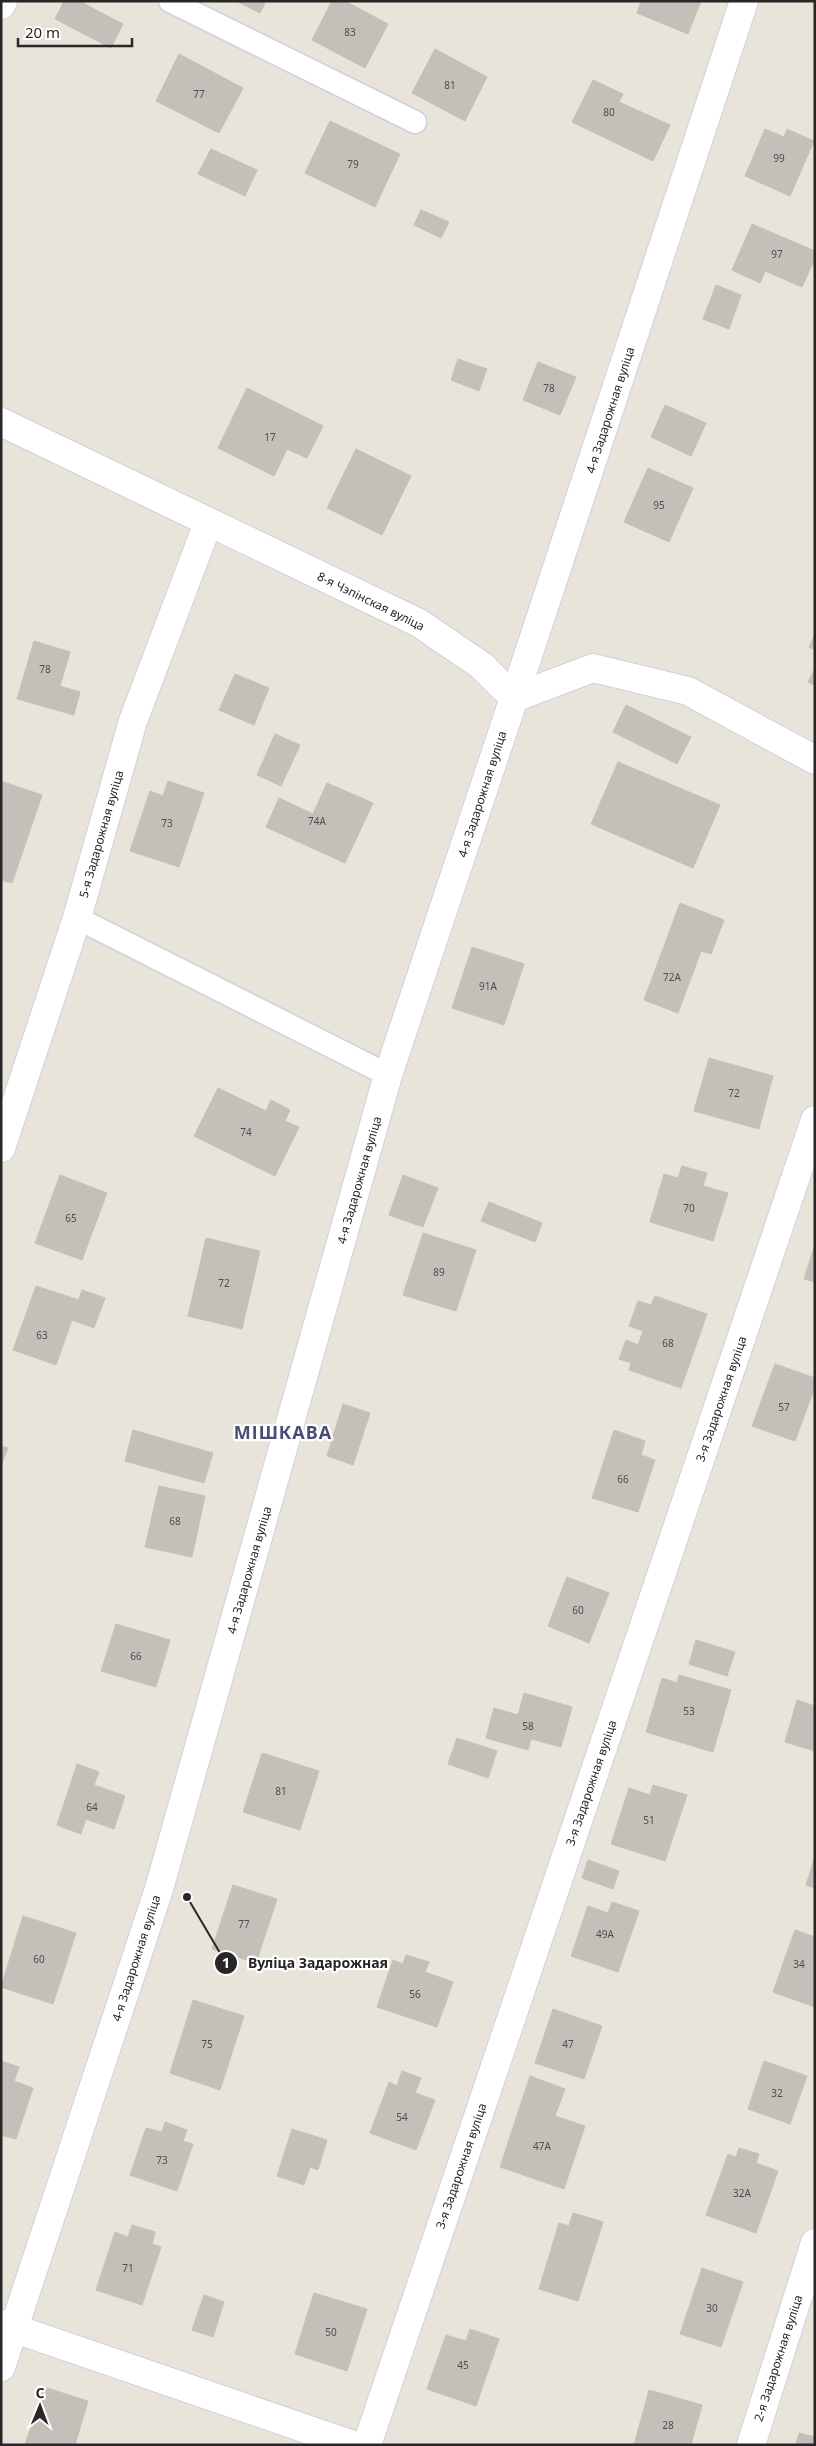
<svg xmlns="http://www.w3.org/2000/svg" width="816" height="2446" viewBox="0 0 816 2446" font-family="'Noto Sans',sans-serif">
  <rect width="100%" height="100%" fill="#e9e4d9"/>
  <g fill="#c4c0b9" stroke="#c4c0b3">
    <path d="M64,1H79L123,24L111,48L55,19Z"/>
    <path d="M236,1H266L260,13Z"/>
    <path d="M332,1H345L388,24L365,68L312,40Z"/>
    <path d="M641,1H701L688,34L637,13Z"/>
    <path d="M435,49L487,77L465,121L412,93Z"/>
    <path d="M179,54L243,88L219,133L156,101Z"/>
    <path d="M593,80L623,94L619,102L670,125L653,161L572,122Z"/>
    <path d="M330,121L400,154L375,207L305,173Z"/>
    <path d="M765,129L784,137L787,129L814,141L790,196L745,176Z"/>
    <path d="M211,149L257,170L245,196L198,174Z"/>
    <path d="M421,210L449,222L441,238L414,225Z"/>
    <path d="M752,224L815,251V258L802,287L765,271L760,283L732,270Z"/>
    <path d="M716,285L741,295L729,329L703,319Z"/>
    <path d="M458,359L487,369L479,391L451,380Z"/>
    <path d="M538,362L576,377L560,415L523,400Z"/>
    <path d="M247,388L323,426L307,458L287,449L274,476L218,448Z"/>
    <path d="M665,405L706,423L691,456L651,437Z"/>
    <path d="M356,449L411,476L382,535L327,508Z"/>
    <path d="M648,468L693,488L669,542L624,522Z"/>
    <path d="M815,634V650L809,647Z"/>
    <path d="M34,641L70,652L60,686L80,692L74,715L17,699Z"/>
    <path d="M815,668V685L808,682Z"/>
    <path d="M235,674L269,688L254,725L219,710Z"/>
    <path d="M626,705L691,737L677,764L613,732Z"/>
    <path d="M275,734L300,745L281,786L257,775Z"/>
    <path d="M618,762L720,805L693,868L591,824Z"/>
    <path d="M1,781L42,795L12,883L1,880Z"/>
    <path d="M168,781L204,793L179,867L130,851L150,791L163,796Z"/>
    <path d="M327,783L373,803L345,863L266,827L279,798L313,814Z"/>
    <path d="M680,903L724,920L711,954L701,951L678,1013L644,1000Z"/>
    <path d="M472,947L524,964L504,1025L452,1008Z"/>
    <path d="M709,1058L773,1076L759,1129L694,1111Z"/>
    <path d="M218,1088L266,1111L271,1100L290,1110L285,1121L299,1127L275,1176L194,1136Z"/>
    <path d="M682,1166L707,1173L703,1186L728,1193L713,1241L650,1222L664,1174L678,1178Z"/>
    <path d="M60,1175L107,1193L82,1260L35,1243Z"/>
    <path d="M403,1175L438,1188L423,1227L389,1215Z"/>
    <path d="M489,1202L542,1223L535,1242L481,1221Z"/>
    <path d="M423,1233L476,1250L456,1311L403,1295Z"/>
    <path d="M206,1238L260,1251L242,1329L188,1316Z"/>
    <path d="M815,1244V1282L804,1279Z"/>
    <path d="M36,1286L79,1300L56,1365L13,1350Z"/>
    <path d="M82,1290L105,1298L94,1328L72,1320Z"/>
    <path d="M655,1296L707,1314L681,1388L629,1370L631,1363L619,1359L626,1340L638,1345L643,1331L629,1326L638,1301L651,1305Z"/>
    <path d="M775,1364L815,1378V1387L795,1441L752,1426Z"/>
    <path d="M343,1404L370,1413L353,1465L327,1456Z"/>
    <path d="M133,1430L213,1453L204,1483L125,1461Z"/>
    <path d="M614,1430L645,1441L641,1455L655,1460L638,1512L592,1498Z"/>
    <path d="M1,1446L8,1448L1,1465Z"/>
    <path d="M159,1486L205,1496L192,1557L145,1547Z"/>
    <path d="M567,1577L609,1593L589,1643L548,1626Z"/>
    <path d="M116,1624L170,1640L156,1687L101,1671Z"/>
    <path d="M696,1640L735,1652L727,1676L689,1664Z"/>
    <path d="M679,1675L731,1690L713,1752L646,1732L662,1678L677,1683Z"/>
    <path d="M524,1693L572,1707L561,1747L531,1739L528,1750L486,1738L494,1708L518,1715Z"/>
    <path d="M797,1700L815,1706V1751L785,1742Z"/>
    <path d="M457,1738L497,1751L488,1778L448,1764Z"/>
    <path d="M262,1753L319,1771L300,1830L243,1812Z"/>
    <path d="M77,1764L99,1772L94,1785L125,1796L114,1829L86,1819L81,1834L57,1825Z"/>
    <path d="M653,1785L687,1795L665,1861L611,1844L629,1788L650,1795Z"/>
    <path d="M815,1856V1888L806,1885Z"/>
    <path d="M588,1860L619,1871L613,1889L582,1878Z"/>
    <path d="M233,1885L277,1899L256,1963L212,1949Z"/>
    <path d="M612,1902L639,1911L618,1972L571,1956L588,1906L608,1913Z"/>
    <path d="M23,1916L76,1933L53,2004L1,1987Z"/>
    <path d="M795,1930L815,1937V2007L773,1992Z"/>
    <path d="M406,1955L429,1962L425,1972L453,1982L437,2027L377,2007L393,1960L403,1964Z"/>
    <path d="M193,2000L244,2016L220,2090L170,2073Z"/>
    <path d="M553,2009L602,2026L584,2079L535,2063Z"/>
    <path d="M1,2061L19,2067L14,2081L33,2088L16,2139L1,2135Z"/>
    <path d="M764,2061L807,2076L790,2124L748,2109Z"/>
    <path d="M402,2071L421,2078L415,2093L435,2100L416,2150L370,2133L389,2082L397,2086Z"/>
    <path d="M530,2076L565,2089L555,2116L585,2126L564,2189L500,2167Z"/>
    <path d="M165,2122L187,2130L183,2141L193,2144L177,2191L130,2175L146,2128L162,2132Z"/>
    <path d="M292,2129L327,2140L318,2170L310,2167L304,2185L277,2176Z"/>
    <path d="M739,2148L759,2154L756,2163L778,2171L756,2233L706,2215L728,2154L736,2157Z"/>
    <path d="M573,2213L603,2222L578,2301L539,2289L559,2223L569,2226Z"/>
    <path d="M132,2225L155,2232L152,2244L161,2247L142,2305L96,2290L115,2232L128,2237Z"/>
    <path d="M702,2268L743,2282L721,2347L680,2334Z"/>
    <path d="M314,2293L367,2309L347,2371L295,2354Z"/>
    <path d="M204,2295L224,2302L213,2337L192,2330Z"/>
    <path d="M470,2329L499,2339L476,2406L427,2389L446,2335L466,2341Z"/>
    <path d="M44,2387L88,2401L75,2445H25Z"/>
    <path d="M649,2390L702,2405L691,2445H634Z"/>
    <path d="M799,2433L815,2437V2445H796Z"/>
  </g>
  <g fill="none" stroke-linecap="round" stroke-linejoin="round">
    <g stroke="#ced0e0" stroke-width="25">
      <g id="lane">
        <path d="M170,1L415,122"/>
        <path d="M77,918L388,1075"/>
      </g>
    </g>
    <g stroke="#ced0e0" stroke-width="30">
      <g id="street">
        <path d="M1,5L3,1"/>
        <path d="M514,698L744,1"/>
        <path d="M514,698L593,668L688,691L815,760"/>
        <path d="M1,1148L77,918L133,721L208,523"/>
        <path d="M1,2324L353,2445"/>
        <path d="M367,2445L815,1120"/>
        <path d="M751,2445L815,2243"/>
      </g>
    </g>
    <g stroke="#ced0e0" stroke-width="30">
      <path id="secondary" d="M1,422L419,623L482,666L514,698L388,1075L159,1889L1,2367"/>
    </g>
    <use href="#lane" stroke="#fff" stroke-width="22"/>
    <use href="#street" stroke="#fff" stroke-width="28"/>
    <use href="#secondary" stroke="#fff" stroke-width="28"/>
  </g>
  <g text-anchor="middle" dominant-baseline="central" stroke-width="4.5" stroke-linejoin="round" paint-order="stroke">
    <g font-size="10" fill="#4e4d4c">
      <text x="350" y="32">83</text>
      <text x="450" y="85">81</text>
      <text x="199" y="94">77</text>
      <text x="609" y="112">80</text>
      <text x="779" y="158">99</text>
      <text x="353" y="164">79</text>
      <text x="777" y="254">97</text>
      <text x="549" y="388">78</text>
      <text x="270" y="437">17</text>
      <text x="659" y="505">95</text>
      <text x="45" y="669">78</text>
      <text x="317" y="821">74А</text>
      <text x="167" y="823">73</text>
      <text x="672" y="977">72А</text>
      <text x="488" y="986">91А</text>
      <text x="734" y="1093">72</text>
      <text x="246" y="1132">74</text>
      <text x="689" y="1208">70</text>
      <text x="71" y="1218">65</text>
      <text x="439" y="1272">89</text>
      <text x="224" y="1283">72</text>
      <text x="42" y="1335">63</text>
      <text x="668" y="1343">68</text>
      <text x="784" y="1407">57</text>
      <text x="623" y="1479">66</text>
      <text x="175" y="1521">68</text>
      <text x="578" y="1610">60</text>
      <text x="136" y="1656">66</text>
      <text x="689" y="1711">53</text>
      <text x="528" y="1726">58</text>
      <text x="281" y="1791">81</text>
      <text x="92" y="1807">64</text>
      <text x="649" y="1820">51</text>
      <text x="244" y="1924">77</text>
      <text x="605" y="1934">49А</text>
      <text x="39" y="1959">60</text>
      <text x="799" y="1964">34</text>
      <text x="415" y="1994">56</text>
      <text x="207" y="2044">75</text>
      <text x="568" y="2044">47</text>
      <text x="777" y="2093">32</text>
      <text x="402" y="2117">54</text>
      <text x="542" y="2146">47А</text>
      <text x="162" y="2160">73</text>
      <text x="742" y="2193">32А</text>
      <text x="128" y="2268">71</text>
      <text x="712" y="2308">30</text>
      <text x="331" y="2332">50</text>
      <text x="463" y="2365">45</text>
      <text x="668" y="2425">28</text>
    </g>
    <g font-size="12" fill="#272727" stroke="#fff">
      <text transform="translate(610 410) rotate(-72)">4-я Задарожная вуліца</text>
      <text transform="translate(371 601) rotate(26)">8-я Чэпінская вуліца</text>
      <text transform="translate(482 794) rotate(-72)">4-я Задарожная вуліца</text>
      <text transform="translate(101 834) rotate(-74)">5-я Задарожная вуліца</text>
      <text transform="translate(359 1180) rotate(-74)">4-я Задарожная вуліца</text>
      <text transform="translate(721 1399) rotate(-71)">3-я Задарожная вуліца</text>
      <text transform="translate(249 1570) rotate(-74)">4-я Задарожная вуліца</text>
      <text transform="translate(591 1783) rotate(-71)">3-я Задарожная вуліца</text>
      <text transform="translate(136 1958) rotate(-72)">4-я Задарожная вуліца</text>
      <text transform="translate(461 2166) rotate(-71)">3-я Задарожная вуліца</text>
      <text transform="translate(778 2358) rotate(-72)">2-я Задарожная вуліца</text>
    </g>
    <g font-size="18" font-weight="bold" letter-spacing="1" fill="#4a4e75" stroke="#fff">
      <text x="283" y="1432">МІШКАВА</text>
    </g>
  </g>
  <path fill="none" stroke="#272727" stroke-width="2" d="M187 1897L226 1963"/>
  <g fill="#272727" stroke="#fff" stroke-width="2">
    <circle cx="187" cy="1897" r="5"/>
    <circle cx="226" cy="1963" r="12"/>
  </g>
  <g font-size="15" text-anchor="middle" font-weight="bold" fill="#fff">
    <text x="226" y="1968">1</text>
  </g>
  <g font-size="14" text-anchor="middle" font-weight="bold" fill="#272727" stroke="#fff" stroke-width="4.5" stroke-linejoin="round" paint-order="stroke">
    <text x="318" y="1968">Вуліца Задарожная</text>
  </g>
  <rect width="816" height="2446" fill="none" stroke="#272727" stroke-width="5"/>
  <g transform="translate(40 2406) rotate(1)" stroke="#ffffff" stroke-width="4" paint-order="stroke">
  <path d="M0-4L9 19L0 12L-9 19Z" fill="#272727"/>
  <text y="-8" font-size="14" font-weight="bold" text-anchor="middle" fill="#272727">С</text>
  </g>
  <path d="M18 38v8h114v-8" fill="none" stroke="#272727" stroke-width="2.5"/>
  <text x="25" y="38" font-size="15" fill="#272727" stroke="#ffffff" stroke-width="4" paint-order="stroke">20 m</text>
</svg>
